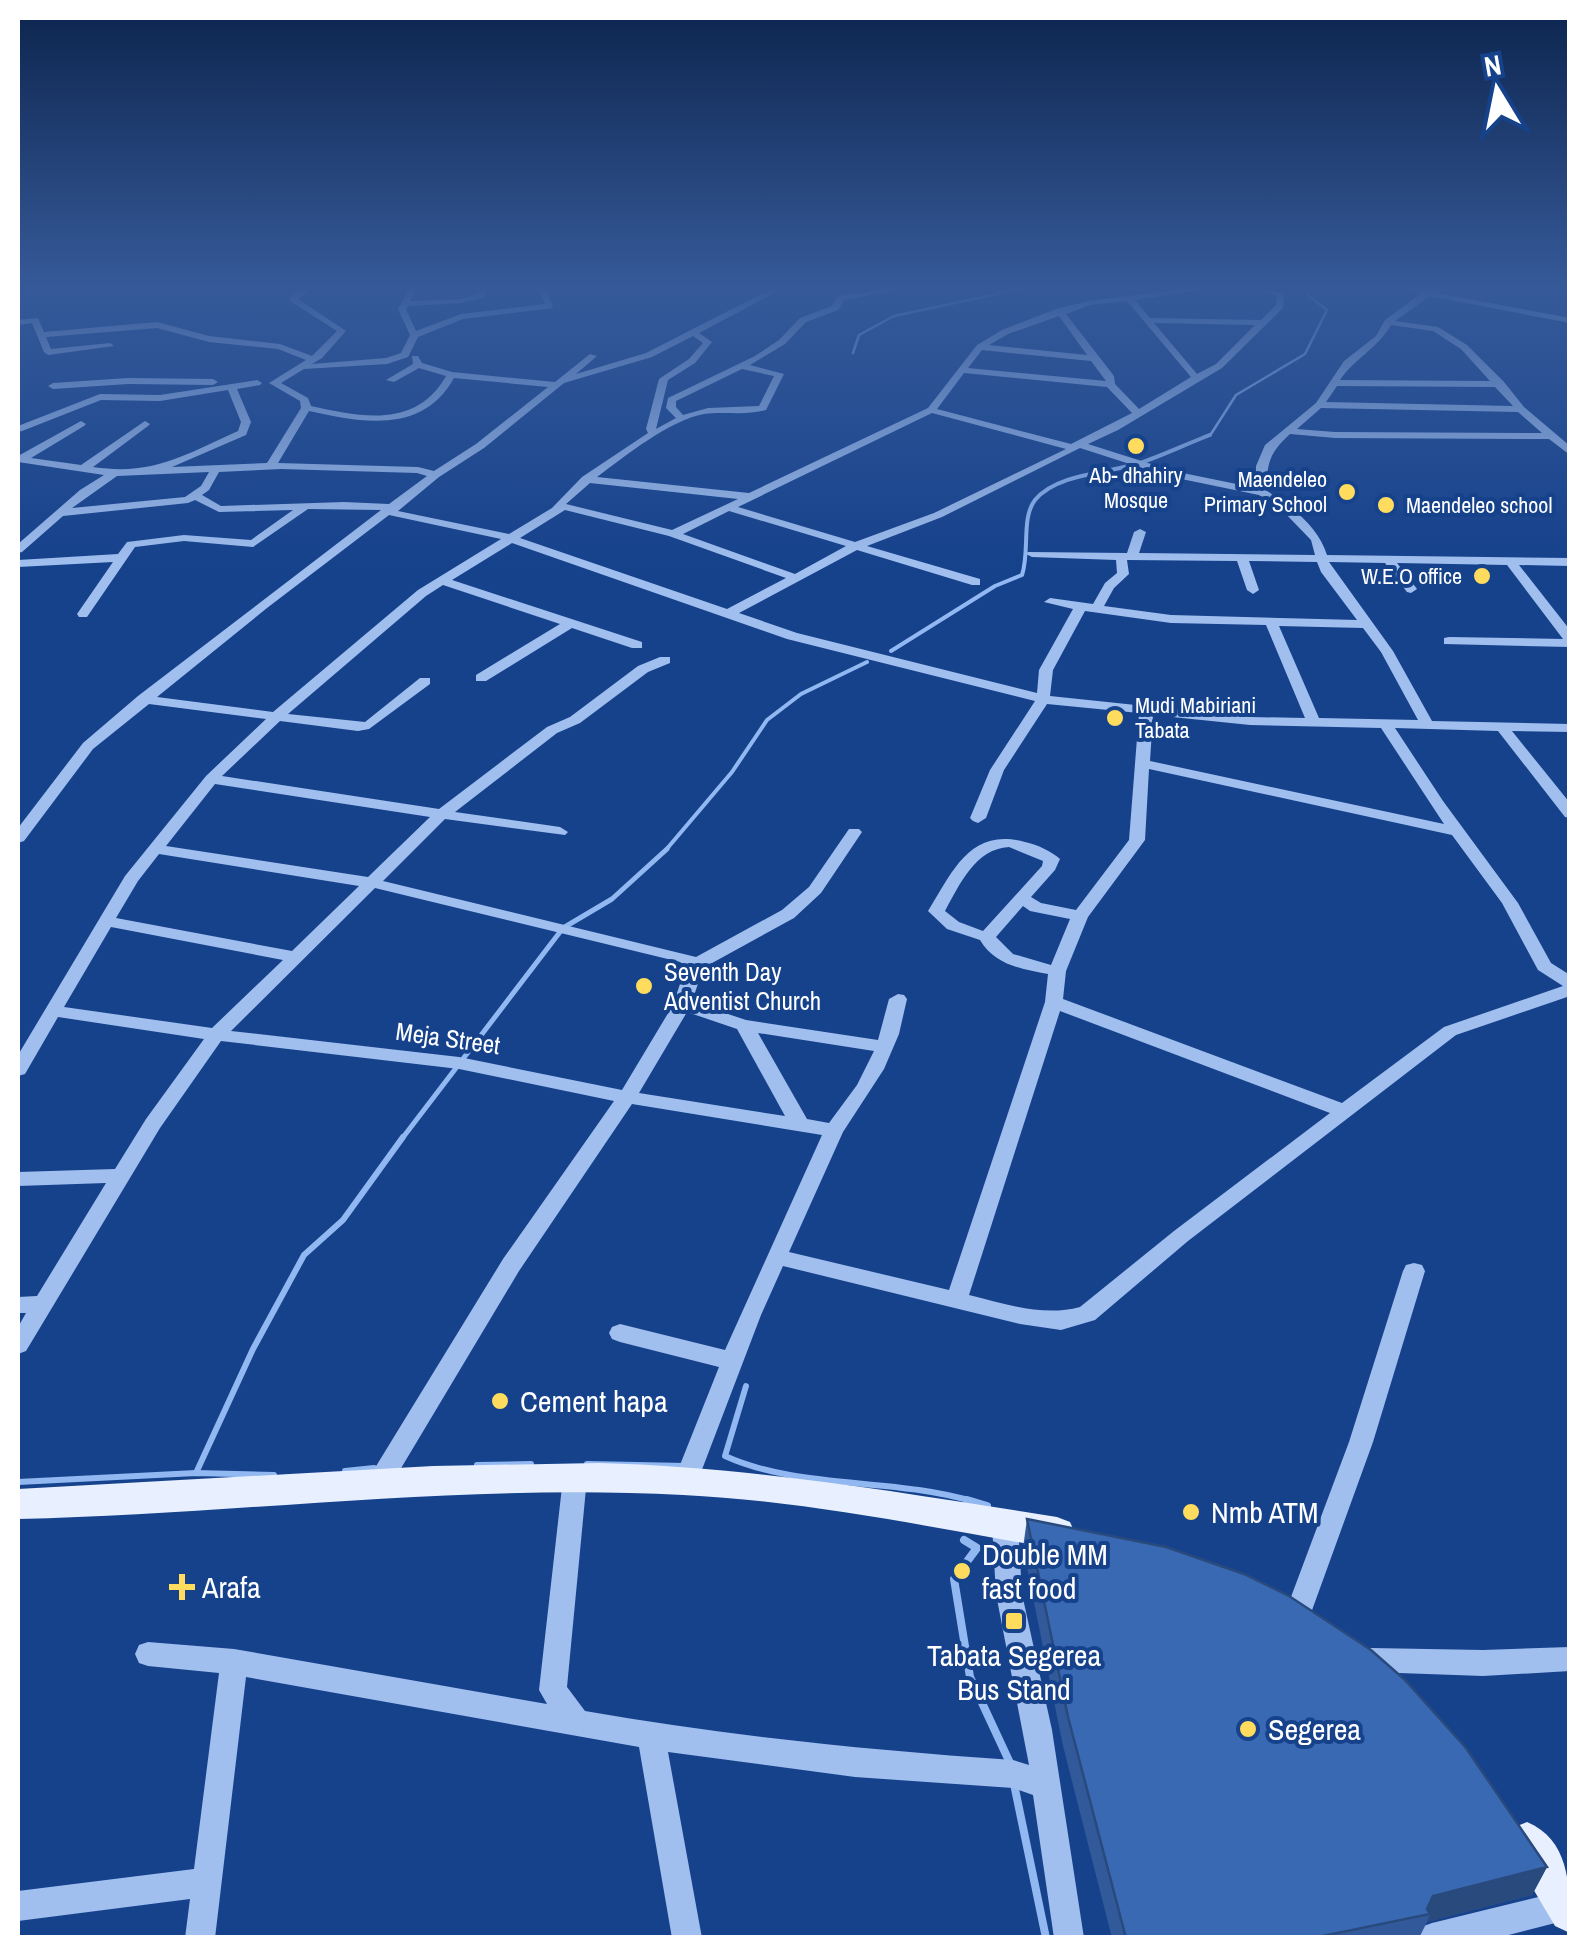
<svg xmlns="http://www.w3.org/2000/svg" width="1587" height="1955" viewBox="0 0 1587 1955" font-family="'Archivo Narrow',sans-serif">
  <rect width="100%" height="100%" fill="#16428c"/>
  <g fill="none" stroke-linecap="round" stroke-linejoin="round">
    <g stroke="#92b8f2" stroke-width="2.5">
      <path d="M853,353L859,335L894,316L1020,289"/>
      <path d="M1203,437L1211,434L1236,395L1305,354L1327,310L1308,295L1307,289"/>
    </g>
    <g stroke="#92b8f2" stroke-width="4">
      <path d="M891,651L995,586L1022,575C1030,551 1021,518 1035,500C1056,474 1107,473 1137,464C1162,456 1186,444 1210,435"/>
      <path d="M665,851L732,772L767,720L801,694L867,662"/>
    </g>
    <path stroke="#92b8f2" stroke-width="5" d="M401,1140L563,928L612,899L667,849"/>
    <g stroke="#92b8f2" stroke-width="6">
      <path d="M746,1386L725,1456C800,1490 893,1477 975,1502"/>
      <path d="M587,1464L686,1466"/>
      <path d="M477,1465L531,1464"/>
      <path d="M345,1471L374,1468"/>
      <path d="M196,1473L253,1349L304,1255L343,1220L403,1137"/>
      <path d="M18,1482L196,1473L274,1475"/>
    </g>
    <g stroke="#92b8f2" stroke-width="8">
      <path d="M967,1500L987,1506"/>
      <path d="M964,1540L977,1548L954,1579L970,1677L1010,1763"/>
      <path d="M1014,1784L1046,1938"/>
    </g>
    <g fill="#a0bfef" fill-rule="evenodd">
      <path d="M302,289H312L298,299L346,331L322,358L312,364L386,358L401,353L410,335L398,309L409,289H417L410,301L461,299L478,294V289H486L485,297L461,303L408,306L406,309L416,331L461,314L545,304L538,289H546L553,308L463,319L418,337L408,357L387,364L304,369L281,383L308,398L311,406C361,417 416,429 446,376L419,368L394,382L386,380L413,364L412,356H418L422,363L452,372L555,382L590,354L597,356L576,374L646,353L771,289H782L699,333L712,342L695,363L668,380L656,429L676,418L666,408L668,398L755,356L779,340L800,318L832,306L838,296L882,289H904L844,300L838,310L806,322L785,344L750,365L784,374L766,410C745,416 725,411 704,414C670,420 625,456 597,477L749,493L928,408L977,345L1002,330L1056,309L1089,301L1179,289H1205L1135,300L1150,318L1261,320L1276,305L1277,296L1258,289L1284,293L1283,308L1222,368L1118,430L1088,444L1173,471L1256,488V466L1265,445L1316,403L1344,361L1376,336L1385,320L1420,294L1403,289H1445L1438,293L1570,318V323L1430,296L1395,321L1438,327L1467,345L1504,382L1524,407L1570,446V455L1549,439L1335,438L1290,434C1270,452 1266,464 1267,491C1292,507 1318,526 1327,555L1570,558V566L1519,565L1570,630V647L1444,644V638L1449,637L1563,639L1507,565L1397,563L1417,589L1411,593L1407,592L1385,563L1329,562L1393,651L1432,721L1570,724V732L1512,731L1570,803V818L1565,817L1498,731L1395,728L1443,801L1518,903L1551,963L1570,975V996L1456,1035L1188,1241L1095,1320L1061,1330L1020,1324L783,1266L761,1315L698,1480L695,1487L686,1490L677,1487L674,1480L719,1367L620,1342L612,1339L609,1333L612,1327L620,1324L725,1350L822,1135L632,1104L519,1271L388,1490L379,1493L370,1490L367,1483L370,1476L503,1259L614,1101L459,1069L221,1041L160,1128L26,1351L18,1354V1327L26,1313H18V1297L37,1296L106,1183L18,1186V1172L115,1169L146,1119L204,1039L58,1017L25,1074L18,1076V1055L125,876L206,776L266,719L149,704L93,749L24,841L18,843V828L83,743L138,696L381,510L308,509L253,547L184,541L135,547L87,617H79L77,614L113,562L18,567V560L118,554L127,542L184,535L251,540L293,510L219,512L195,500L188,503L63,516L22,552L18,553V544L80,490L104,475L18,462V456L81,421L86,424L84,426L31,458L81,465L145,421L150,424L148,426L93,467C154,476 184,455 238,431L241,422L228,390L160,401L101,400L22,431L18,432V426L100,394L160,395L257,380L262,383L260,385L237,389L251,422L246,435L172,467L267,463L301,408L300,401L269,383L306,360L278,349L209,342L157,328L46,337L51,349L110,343L114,346L48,355L44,352L32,323L18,325V320L38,318L44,332L157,322L209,336L280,344L312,356L337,331L290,301V297ZM1127,301L1191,377L1139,409L1115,384L1114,376L1066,314L1090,305ZM1059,316L1087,355L989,345L1008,334ZM1154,323L1255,325L1216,364L1197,374ZM1391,325L1433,331L1461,349L1490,381L1340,380C1355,358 1378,348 1391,325ZM693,336L703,343L689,359L659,379L646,429L648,433L582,477L552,508L509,534L398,511L439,477L484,448L564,383L652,357ZM982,350L1091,361L1106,381L968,368ZM742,369L774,376L759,406L708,408L683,415L676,407V401ZM964,373L1107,387L1132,413L1071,444L937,409ZM454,378L548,387L476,444L434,471L418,467L278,463L309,411C363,423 423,434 454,378ZM1337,386L1495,387L1513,406L1326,402ZM1321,408L1518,412L1542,433L1335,432L1297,429ZM932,413L1066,449L934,513L855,542L738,507ZM1080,448L1167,476L1259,495L1282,510L1311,540L1315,555L1139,553L1146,532L1140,529L1134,532L1127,553L1028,552L1026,554L1032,557L1116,560L1117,573L1105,583L1093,604L1050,598L1044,602L1073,609L1039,670L1037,693L797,633L739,613L857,550L972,585H980V579L867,546L942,517ZM281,469L417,473L427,476L389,504L344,502L221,506L202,495L209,490L219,472ZM209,472L201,486L185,497L72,508L117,476ZM590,483L738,499L672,530L566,504ZM565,510L669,536L786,578L727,609L520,538ZM729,511L846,546L795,574L683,534ZM389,515L501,539L418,590L273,712L157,697L267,608ZM512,543L787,639L1035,701L990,770L970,818L973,821L978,823L986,818L1004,770L1047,704L1139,713L1129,840L1076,910L1041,903L1031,897L1055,870L1060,859C1051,851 1038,845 1025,842C970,827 953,871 928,911L947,929L980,940C995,965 1021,969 1048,974L1045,1002L949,1290L789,1252L843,1132L884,1069L899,1034L907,999L904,995L898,994L889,999L878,1040L746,1020L692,1002L703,968L794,918L821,893L862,832L859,829H849L809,887L782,910L696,957L383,881L445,819L565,835L568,832L560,827L455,812L557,733L580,723L648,672L670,663V657H660L638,666L570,717L547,727L439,809L222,776L280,721L358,731L369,729L430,684V678H420L365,722L288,714L426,596L443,585L560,624L476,675V681H486L572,628L632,648H642V642L452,580ZM1127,560L1237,561L1247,590L1253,594L1259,590L1249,561L1317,562L1321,572L1357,620L1171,615L1104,606L1114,588L1129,574ZM1085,611L1171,623L1266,625L1305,718L1250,717L1050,696L1053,670ZM1279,626L1363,628L1381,652L1418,720L1319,718ZM1153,715L1250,725L1381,728L1444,824L1150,761ZM1149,769L1452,835L1502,903L1538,970L1563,986L1444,1027L1342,1103L1063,999L1066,971L1088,917L1145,840ZM215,784L430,817L368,877L166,846ZM1009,847L1043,861L1042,866L983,931L959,922L945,911C960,884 975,849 1009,847ZM159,854L359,886L292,951L116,918L138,881ZM375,888L680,962L686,966L673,1005L622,1090L459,1057L231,1031ZM1023,906L1030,911L1070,919L1051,965L1013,954L996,937ZM111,927L283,960L212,1028L64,1007ZM1060,1011L1330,1113L1174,1231L1080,1307C1043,1317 1005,1304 969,1295ZM687,1012L737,1029L785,1116L639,1093ZM758,1033L874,1051L857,1085L829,1123L807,1119Z"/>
      <path d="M128,378L213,379L218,382L213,385L128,384L53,389L48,386L53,383Z"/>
      <path d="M1414,1263L1422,1265L1425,1271L1373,1442L1311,1613L1307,1621L1298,1625L1289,1621L1285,1613L1349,1442L1403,1271L1406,1265Z"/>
      <path d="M575,1468L584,1471L587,1478L567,1687L585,1711C727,1736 869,1750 1013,1760L1029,1765L996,1594L992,1525L996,1517L1005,1514L1014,1517L1018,1525L1022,1594L1052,1730L1084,1938H1054L1033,1795L1013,1788L855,1777L668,1752L702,1938H672L639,1747L246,1677L215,1938H185L190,1899L18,1921V1891L194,1869L219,1673L148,1666L139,1663L135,1654L139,1645L148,1642L234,1649L547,1704L539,1690L563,1478L566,1471Z"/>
      <path d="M1570,1647V1671L1483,1676L1371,1672L1361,1669L1358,1660L1361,1651L1371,1648L1483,1650Z"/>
      <path d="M1567,1890L1570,1891V1919L1567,1920L1497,1938H1417L1421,1927L1432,1923Z"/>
    </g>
    <g fill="#e8efff" fill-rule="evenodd">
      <path d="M599,1463C754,1467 904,1493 1057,1517L1070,1522L1075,1533L1070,1544L1057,1549C933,1528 809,1501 683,1495C460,1483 239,1514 18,1519V1489L433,1466Z"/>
      <path d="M1527,1822C1572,1841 1570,1891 1570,1933L1555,1926L1506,1843L1512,1828Z"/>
    </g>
  </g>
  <path fill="#325a9a" d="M1027,1519L1547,1867L1532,1895L1427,1922L1419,1938H1112L1063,1746L1023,1548Z"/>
  <path fill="#294a7d" d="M1547,1867L1532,1895L1427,1922L1430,1914L1424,1916L1433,1896Z"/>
  <path fill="#3a69b3" stroke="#294a7d" stroke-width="2.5" d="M1027,1519L1166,1547L1244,1574L1289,1596L1371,1650L1405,1680L1466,1748L1547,1867L1433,1896L1427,1909L1430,1914L1313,1938H1126L1068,1717Z"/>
  <linearGradient id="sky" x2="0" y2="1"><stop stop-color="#0c244d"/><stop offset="0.51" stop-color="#365a99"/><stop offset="1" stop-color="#365a99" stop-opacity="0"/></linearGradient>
  <rect width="1587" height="563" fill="url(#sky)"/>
  <g fill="#ffdb5e" stroke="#16428c" stroke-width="4">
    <circle cx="1136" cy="446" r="10"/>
    <circle cx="1347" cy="492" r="10"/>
    <circle cx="1386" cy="505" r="10"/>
    <circle cx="1482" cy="576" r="10"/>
    <circle cx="1115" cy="718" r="10"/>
    <circle cx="644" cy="986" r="10"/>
    <circle cx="500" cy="1401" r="10"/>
    <circle cx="1191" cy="1512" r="10"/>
    <circle cx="962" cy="1571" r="10"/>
    <path d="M177 1572h10v10h10v10h-10v10h-10v-10h-10v-10h10z"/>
    <rect x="1004" y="1611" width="20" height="20" rx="5"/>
    <circle cx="1248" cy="1729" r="10"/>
  </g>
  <g text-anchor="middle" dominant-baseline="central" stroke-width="8" stroke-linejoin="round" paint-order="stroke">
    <g font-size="22" fill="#fff" stroke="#16428c" text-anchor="end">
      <text x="1136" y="475" text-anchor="middle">Ab- dhahiry<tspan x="1136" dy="25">Mosque</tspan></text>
      <text x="1327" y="479">Maendeleo<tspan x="1327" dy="25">Primary School</tspan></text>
      <text x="1406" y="505" text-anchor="start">Maendeleo school</text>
      <text x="1462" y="576">W.E.O office</text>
      <text x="1135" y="705" text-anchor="start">Mudi Mabiriani<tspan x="1135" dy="25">Tabata</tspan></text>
    </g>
    <g font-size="25" fill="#fff" stroke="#16428c" text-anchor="start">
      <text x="664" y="972">Seventh Day<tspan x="664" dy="29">Adventist Church</tspan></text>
    </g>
    <g font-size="25" fill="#fff" stroke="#16428c">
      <text transform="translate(448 1038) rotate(8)">Meja Street</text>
    </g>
    <g font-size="30" fill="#fff" stroke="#16428c" text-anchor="start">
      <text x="520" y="1401">Cement hapa</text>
      <text x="1211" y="1512">Nmb ATM</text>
      <text x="982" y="1554">Double MM<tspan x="982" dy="34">fast food</tspan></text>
      <text x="202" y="1587">Arafa</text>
      <text x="1014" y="1655" text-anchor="middle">Tabata Segerea<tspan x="1014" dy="34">Bus Stand</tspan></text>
      <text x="1268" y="1729">Segerea</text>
    </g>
  </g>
  <rect width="1587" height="1955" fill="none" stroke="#ffffff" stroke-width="40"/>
  <g transform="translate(1497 90) rotate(350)" stroke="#16428c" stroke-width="8" paint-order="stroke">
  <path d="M0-8L18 38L0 25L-18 38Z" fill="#ffffff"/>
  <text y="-15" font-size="28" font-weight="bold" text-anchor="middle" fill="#ffffff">N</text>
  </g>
</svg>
